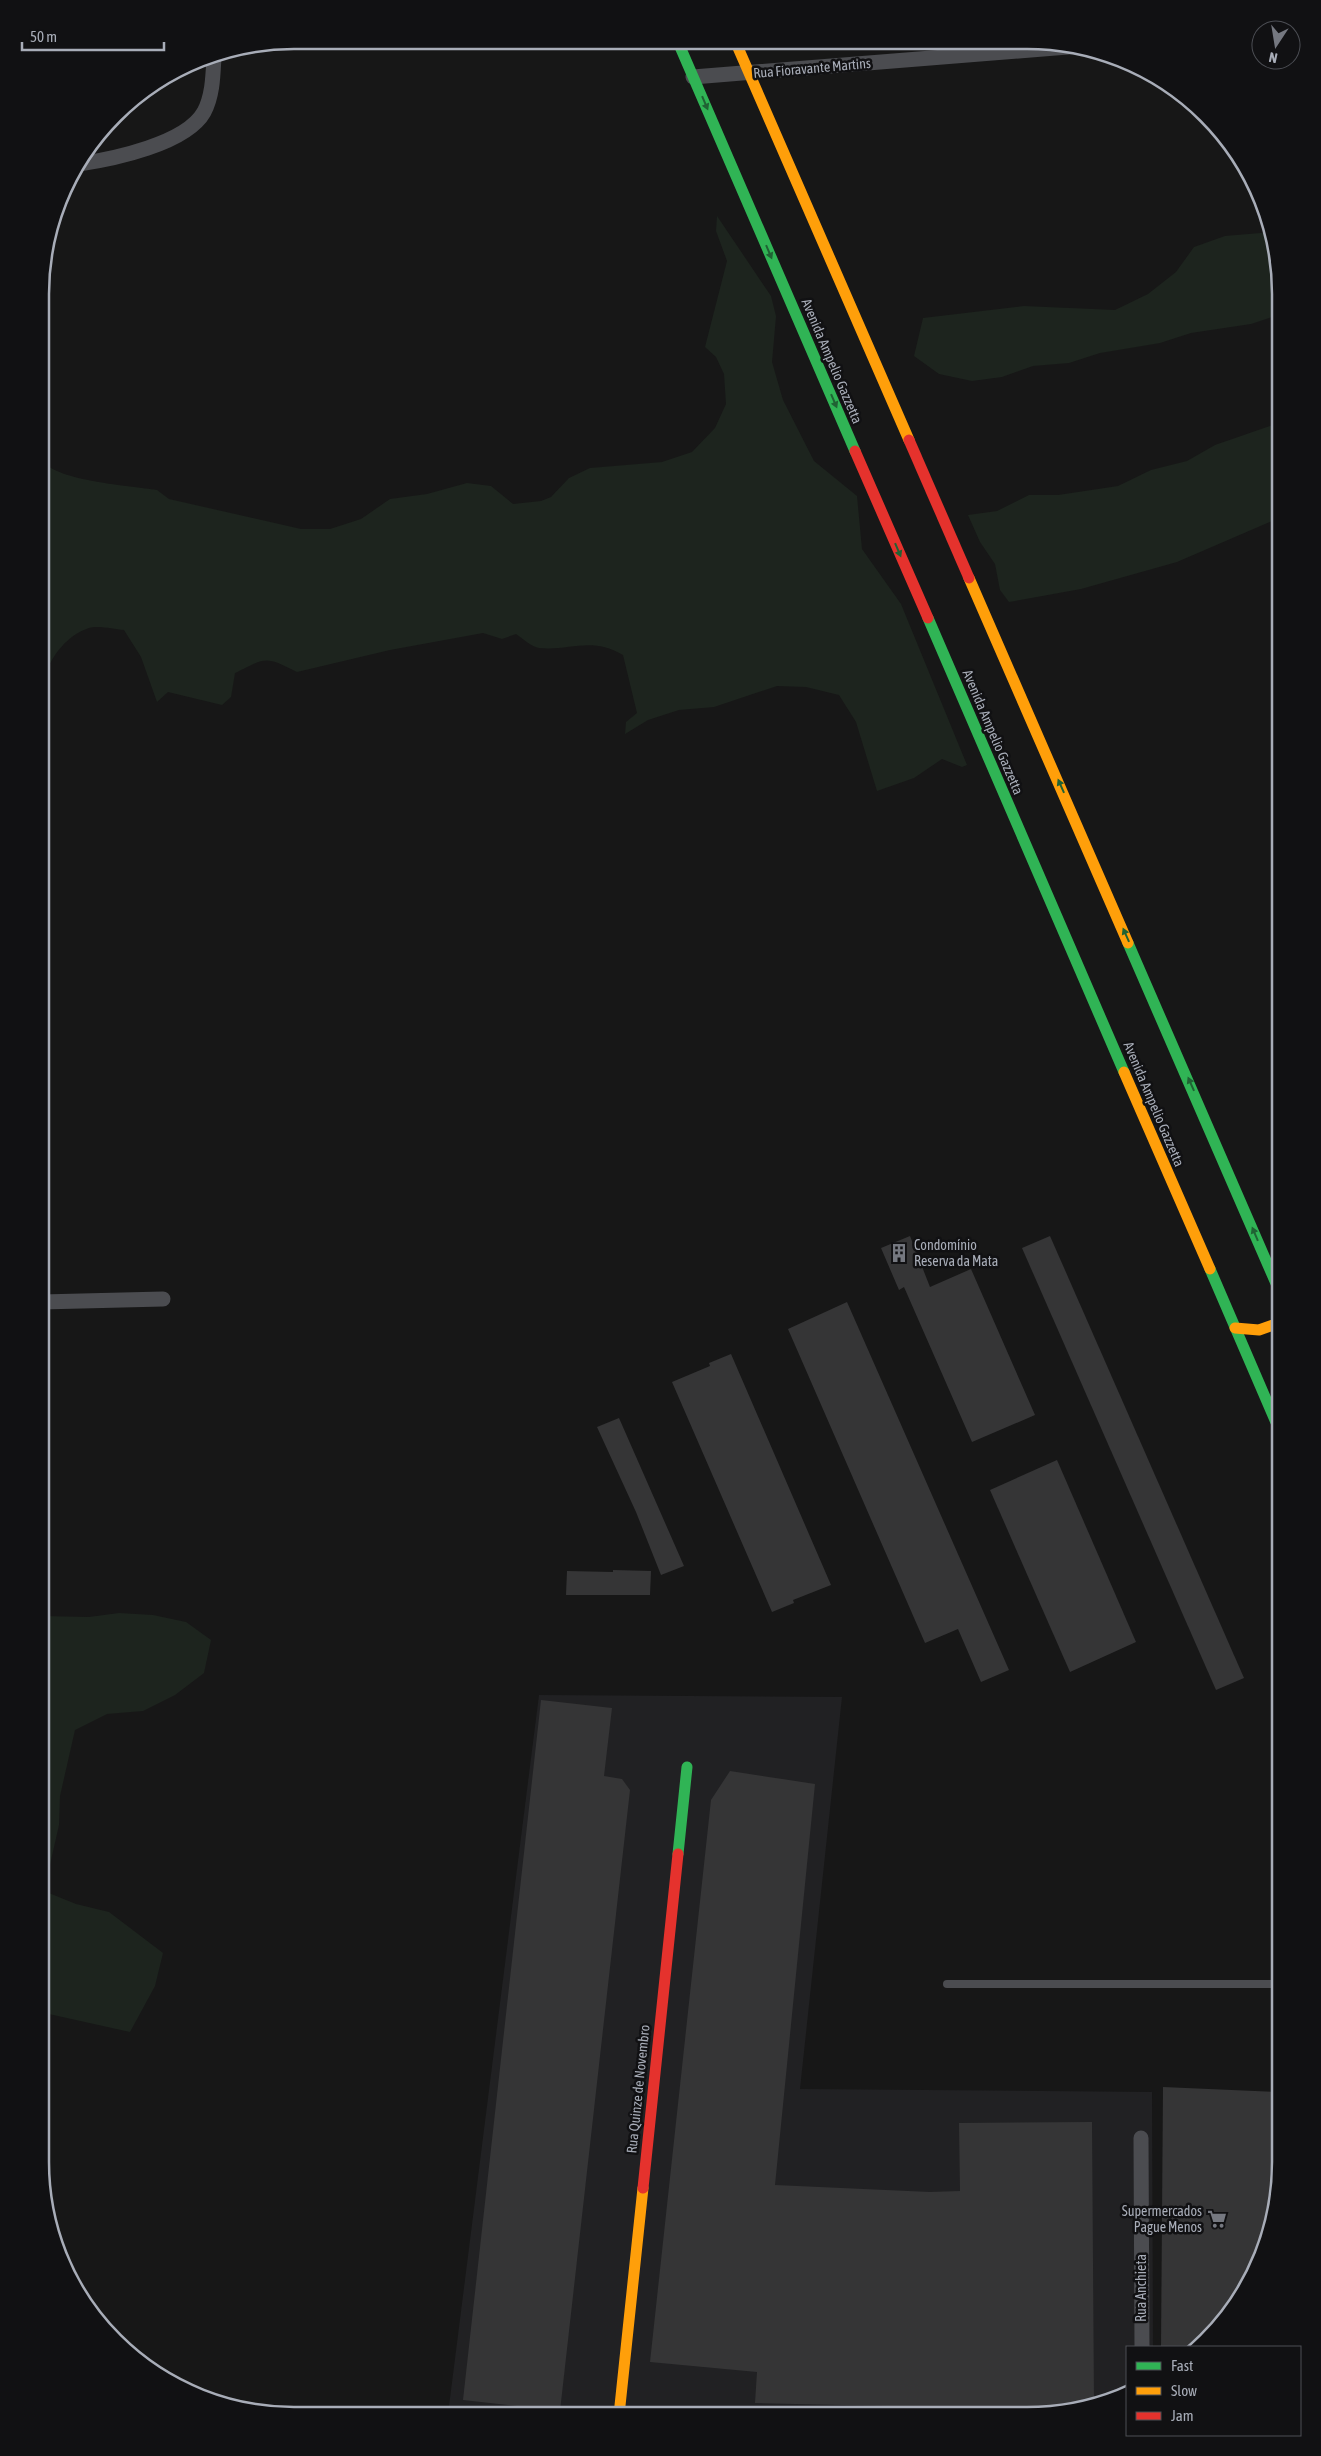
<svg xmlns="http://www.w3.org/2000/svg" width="1321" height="2456" viewBox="0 0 1321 2456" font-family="'Asap Condensed',sans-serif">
<rect width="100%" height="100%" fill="#171717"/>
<!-- built -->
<path fill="#212123" d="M539 1695 842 1697 800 2089 1152 2092 1153 2347H1127V2394L1109 2402 1028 2416 448 2414Z"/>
<!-- green -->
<g fill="#1d241e">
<path d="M717 216 771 296 776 316 772 362 783 400 814 461 857 496 862 549 901 604 967 765 962 767 942 759 914 778 877 791 856 722 839 695 806 687 777 686 714 707 679 710 648 720 625 734 626 722 637 713 623 655C591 636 571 651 539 648 532 647 522 638 516 634L502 639 483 633 390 650 297 672C265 656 267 657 235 673L231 697 222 705 168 692 157 702 141 657 124 630C114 629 98 625 89 628 64 636 47 662 42 686V461C58 481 131 486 157 490L169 499 301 529H330L361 519 390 499 427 494 467 483 491 486 513 504 541 501 551 497 569 478 590 468 662 462 692 452 715 428 726 404 724 374 716 357 705 347 727 261 716 231Z"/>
<path d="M1260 233H1271L1281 293V314L1251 324 1191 333 1160 343 1100 353 1069 363 1033 366 1002 377 972 381 939 374 914 356 923 318 1024 306 1115 310 1148 294 1176 272 1194 247 1225 236Z"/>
<path d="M1281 422V517L1177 562 1081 589 1009 602 1000 590 995 564 980 542 968 515 997 511 1029 495H1058L1118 486 1151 470 1187 461 1215 445Z"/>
<path d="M119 1613 153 1615 186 1622 211 1640 204 1673 175 1695 143 1711 107 1714 75 1730 60 1796 59 1825 44 1891 76 1904 109 1912 163 1953 155 1986 130 2032 40 2012 41 1616 89 1617Z"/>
</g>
<!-- building -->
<g fill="#353536">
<path d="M910 1236 930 1287 971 1269 1035 1415 972 1442 904 1287 899 1290 881 1248Z"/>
<path d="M1050 1236 1244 1678 1216 1690 1022 1248Z"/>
<path d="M847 1302 1009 1670 981 1682 958 1629 925 1643 788 1329Z"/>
<path d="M731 1354 831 1585 793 1600 794 1603 772 1612 672 1382 710 1366 709 1363Z"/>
<path d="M619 1418 684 1566 661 1575 636 1512 597 1427Z"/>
<path d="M1057 1460 1136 1642 1070 1672 990 1490Z"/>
<path d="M613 1570 651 1571 650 1595H566L567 1571 613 1572Z"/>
<path d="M541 1700 612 1708 604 1776 622 1779 630 1790 560 2411 463 2400Z"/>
<path d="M730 1771 815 1784 775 2185 930 2192 960 2191 959 2123 1092 2122 1094 2405 1028 2416H932V2407L755 2403 757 2372 650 2362 711 1800Z"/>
<path d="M1163 2087 1280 2092V2179L1262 2259 1228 2317 1196 2347H1161Z"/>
</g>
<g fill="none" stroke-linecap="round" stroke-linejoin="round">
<!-- lane -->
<path stroke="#4b4c50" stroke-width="8" d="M947 1984H1280"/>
<!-- street -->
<g stroke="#4b4c50" stroke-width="15">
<path d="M693 77 1080 46"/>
<path d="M79 164C113 159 186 144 204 112 213 95 213 74 214 56"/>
<path d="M41 1302 163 1299"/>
<path d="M1141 2138 1142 2347"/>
</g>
<!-- fast -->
<g stroke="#30b455" stroke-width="11">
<path d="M678 42 855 451"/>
<path d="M928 618 1124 1072"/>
<path d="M1128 943 1281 1295"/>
<path d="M1210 1269 1281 1434"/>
<path d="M678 1854 687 1767"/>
</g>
<!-- slow -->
<g stroke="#ff9f0a" stroke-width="11">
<path d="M736 43 909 440"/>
<path d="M969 578 1128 943"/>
<path d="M1124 1072 1210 1269"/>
<path d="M1235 1328 1259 1330 1281 1322"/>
<path d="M619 2415 643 2188"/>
</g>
<!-- jam -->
<g stroke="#e5322d" stroke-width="11">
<path d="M909 440 969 578"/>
<path d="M855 451 928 618"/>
<path d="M643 2188 678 1854"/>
</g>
</g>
<!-- one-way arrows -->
<defs><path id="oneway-solid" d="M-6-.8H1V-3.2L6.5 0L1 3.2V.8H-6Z" transform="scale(1.25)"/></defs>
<g fill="#206234">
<use href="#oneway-solid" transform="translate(705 103) rotate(67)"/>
<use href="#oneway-solid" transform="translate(769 252) rotate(67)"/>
<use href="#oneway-solid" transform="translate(834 401) rotate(67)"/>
<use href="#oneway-solid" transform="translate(898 550) rotate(67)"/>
<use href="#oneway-solid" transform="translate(1061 786) rotate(-114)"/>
<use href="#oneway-solid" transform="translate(1126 935) rotate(-114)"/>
<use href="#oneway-solid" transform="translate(1191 1084) rotate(-114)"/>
<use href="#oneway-solid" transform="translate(1255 1234) rotate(-113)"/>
</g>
<!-- icons -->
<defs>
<g id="building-bare" transform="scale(1.5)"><path d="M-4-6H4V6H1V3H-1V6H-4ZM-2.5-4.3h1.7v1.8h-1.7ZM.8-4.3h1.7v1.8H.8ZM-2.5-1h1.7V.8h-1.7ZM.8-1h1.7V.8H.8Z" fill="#757880" stroke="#111113" stroke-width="2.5" paint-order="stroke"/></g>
<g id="supermarket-bare" transform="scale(1.5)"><path d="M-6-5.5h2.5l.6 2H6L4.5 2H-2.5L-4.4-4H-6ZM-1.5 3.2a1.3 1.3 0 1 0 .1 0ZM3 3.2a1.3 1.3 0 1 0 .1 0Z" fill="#757880" stroke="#111113" stroke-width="2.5" paint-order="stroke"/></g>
</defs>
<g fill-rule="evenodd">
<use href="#building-bare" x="899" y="1253"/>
<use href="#supermarket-bare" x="1217" y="2219"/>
</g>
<g text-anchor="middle" stroke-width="5" stroke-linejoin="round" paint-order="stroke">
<!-- street labels -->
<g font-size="14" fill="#a8adb8" stroke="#111113">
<text transform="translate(812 68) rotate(-5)" y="5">Rua Fioravante Martins</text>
<text transform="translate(832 361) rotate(67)" y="5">Avenida Ampelio Gazzetta</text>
<text transform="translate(993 732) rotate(67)" y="5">Avenida Ampelio Gazzetta</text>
<text transform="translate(1154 1104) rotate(67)" y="5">Avenida Ampelio Gazzetta</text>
<text transform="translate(638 2089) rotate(-84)" y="5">Rua Quinze de Novembro</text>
<text transform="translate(1141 2288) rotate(-90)" y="5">Rua Anchieta</text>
</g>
<!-- poi labels -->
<g font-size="14" fill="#a8adb8" stroke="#111113" text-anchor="start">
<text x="914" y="1250">Condomínio<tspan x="914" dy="16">Reserva da Mata</tspan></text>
<text x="1202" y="2216" text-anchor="end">Supermercados<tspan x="1202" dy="16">Pague Menos</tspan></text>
</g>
</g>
<!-- crop -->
<path d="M0 0H1321V2456H0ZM294 49H1027A245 245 0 0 1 1272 294V2162A245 245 0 0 1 1027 2407H294A245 245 0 0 1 49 2162V294A245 245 0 0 1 294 49Z" fill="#111113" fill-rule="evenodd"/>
<path fill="none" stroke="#a8adb8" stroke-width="2.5" d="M294 49H1027A245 245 0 0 1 1272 294V2162A245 245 0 0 1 1027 2407H294A245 245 0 0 1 49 2162V294A245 245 0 0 1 294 49Z"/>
<!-- legend -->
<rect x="1126" y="2346" width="175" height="90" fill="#111113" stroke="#4d4f55"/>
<rect x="1136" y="2362" width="25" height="8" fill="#30b455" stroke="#4d4f55"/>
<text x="1171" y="2371" font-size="15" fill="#a8adb8">Fast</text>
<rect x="1136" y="2387" width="25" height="8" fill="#ff9f0a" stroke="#4d4f55"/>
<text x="1171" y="2396" font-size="15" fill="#a8adb8">Slow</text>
<rect x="1136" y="2412" width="25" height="8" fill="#e5322d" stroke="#4d4f55"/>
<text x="1171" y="2421" font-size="15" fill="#a8adb8">Jam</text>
<!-- north arrow -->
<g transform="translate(1276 45) rotate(192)"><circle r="24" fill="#111113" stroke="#4d4f55"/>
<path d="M0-4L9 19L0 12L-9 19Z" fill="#757880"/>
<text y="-8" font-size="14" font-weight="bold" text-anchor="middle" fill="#a8adb8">N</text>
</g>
<!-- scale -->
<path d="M22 42v8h142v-8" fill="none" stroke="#a8adb8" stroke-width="2.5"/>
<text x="30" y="42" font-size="15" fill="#a8adb8" stroke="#111113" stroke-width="4" paint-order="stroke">50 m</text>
</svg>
